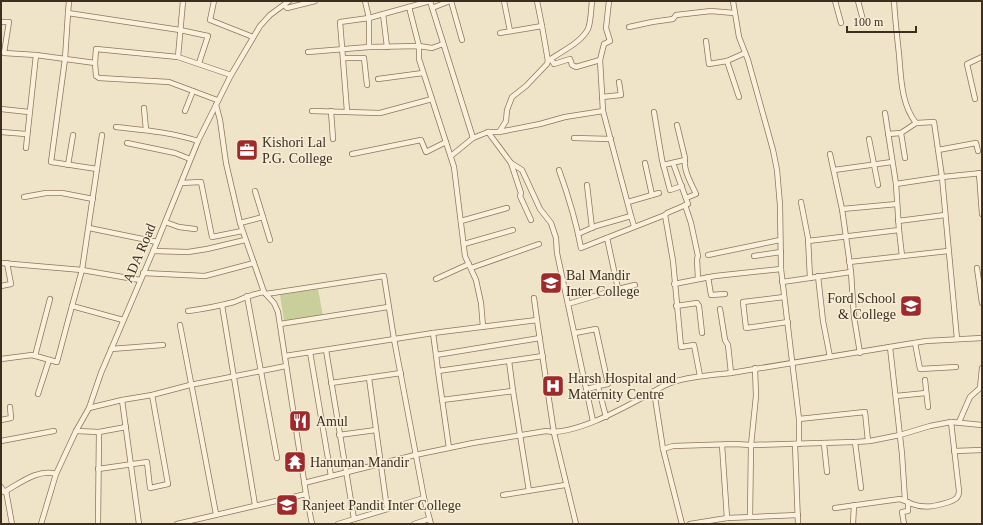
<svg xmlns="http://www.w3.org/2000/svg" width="983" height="525" viewBox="0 0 983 525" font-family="Georgia,serif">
<rect width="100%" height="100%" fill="#f0e4c8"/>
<!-- green -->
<path fill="#c9cf9b" d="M318 289 323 316 284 321 280 295Z"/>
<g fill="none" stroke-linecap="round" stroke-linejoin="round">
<!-- minor casing -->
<g stroke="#8d765c" stroke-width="6">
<g id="minor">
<path d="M214 1 210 20 253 37"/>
<path d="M365 1 369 18V47"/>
<path d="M430 1 473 138 488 132H499L540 124 565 117 603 111"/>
<path d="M451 1 462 40"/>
<path d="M504 1 510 31"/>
<path d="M609 1 606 28 610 41 604 44 600 60 603 111 631 216"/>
<path d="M733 1 739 37 748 60 773 150 777 170 780 205 781 269 799 419V444"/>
<path d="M835 1 841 23"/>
<path d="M858 1 863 20"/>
<path d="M894 1C895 19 897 36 899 54 901 77 901 104 916 123L934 122 942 177 957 339"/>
<path d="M284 5 287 8 315 1"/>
<path d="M409 7 419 46V59L454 167 465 256 476 280 481 303 483 327"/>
<path d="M432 8 450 1"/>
<path d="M68 13 69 1"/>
<path d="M383 14 387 47"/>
<path d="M1 22H9L4 53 36 55 95 63 96 76 99 78 169 82 217 100"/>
<path d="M629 27 652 22 673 19 676 15 711 11 734 13"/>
<path d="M500 33 542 26 537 1"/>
<path d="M706 41 709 64 727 61 745 53"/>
<path d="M308 52 369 47 419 46 432 48 443 44"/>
<path d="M178 57 183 1"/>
<path d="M343 58H364L367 85"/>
<path d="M551 59 554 64 570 59 572 65 576 67 600 60"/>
<path d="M548 61C560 52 581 43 588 29 591 22 591 9 592 1"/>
<path d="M727 61 739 97"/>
<path d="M95 63 96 49 178 57 231 75"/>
<path d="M378 79 423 73"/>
<path d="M602 97 621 95 619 82"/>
<path d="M975 99 967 64 982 57"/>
<path d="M216 105 220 120 226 163 240 223 264 292 274 303 278 312 306 494 312 524"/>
<path d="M144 108 146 130"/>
<path d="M1 109 29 112"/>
<path d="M185 111 193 91"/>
<path d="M312 111 380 113 432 99"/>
<path d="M331 111 333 139"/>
<path d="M347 111 340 22 369 18 430 1"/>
<path d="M654 112 662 160 670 190 682 186"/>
<path d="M677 125 685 158C683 170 691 183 696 194L686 198"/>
<path d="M116 127C143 130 171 132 198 141"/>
<path d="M1 132 26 134"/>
<path d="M488 132 511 163 521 193 520 196 531 220"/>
<path d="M499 132 506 121 507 110 512 97 526 86 547 64 548 61 542 26"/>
<path d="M888 134 901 133"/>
<path d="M102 135 82 270 72 306 123 320"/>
<path d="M574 138 611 139"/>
<path d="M869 139 878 185"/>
<path d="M127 143 175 153 190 159"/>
<path d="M26 148 36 55"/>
<path d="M938 150 976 143 978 151"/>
<path d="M352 154 421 140 426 152 446 142"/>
<path d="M830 154 842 209 851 272 854 317 860 353"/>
<path d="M451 156 473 138"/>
<path d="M905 158 901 133 916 123"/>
<path d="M511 163 522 170 540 209 551 223 556 238 557 253 593 421"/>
<path d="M645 163 652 195"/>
<path d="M68 165 73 135"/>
<path d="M663 165 685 160"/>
<path d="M97 169 51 162 65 59 68 13 180 30 208 36 199 63"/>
<path d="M559 170C568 195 576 221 581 248L665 215 667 213 688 204 673 163"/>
<path d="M834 170 892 162"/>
<path d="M979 173 982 214"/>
<path d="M181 183 201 182 212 237 242 231"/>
<path d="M896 184 942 177 982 173"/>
<path d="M587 185 592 228"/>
<path d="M255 191 270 240"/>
<path d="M24 197 46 193H62L93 199"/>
<path d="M628 202 659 193"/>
<path d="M801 202 808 238 810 278"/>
<path d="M685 205 691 223 698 256 697 259 698 279"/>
<path d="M842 209 897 204"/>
<path d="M665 215 673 261 681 347 694 345 700 376"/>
<path d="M461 221 507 208"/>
<path d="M898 221 945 215"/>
<path d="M165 222 179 227 195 229"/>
<path d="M240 223 263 217"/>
<path d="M89 228 157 242"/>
<path d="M899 230 902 256"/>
<path d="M578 234 596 226 631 216 634 226"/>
<path d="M808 241 899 230 896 184 885 113"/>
<path d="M464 244 513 230"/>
<path d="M153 251 188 252 207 249 245 240"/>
<path d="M708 255 780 240"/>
<path d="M754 256 781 252"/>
<path d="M849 262 948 251"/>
<path d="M1 263 82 270 140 280"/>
<path d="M471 268 539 244"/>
<path d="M977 268 982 303"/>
<path d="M143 273 205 276 254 263"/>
<path d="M818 276 823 321 830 357"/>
<path d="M708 277 711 295 725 294"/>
<path d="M436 279 469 264"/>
<path d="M782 282 851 272"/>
<path d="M674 284 715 276 781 269"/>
<path d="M1 286 11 284 7 263"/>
<path d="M618 289 635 285"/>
<path d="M266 294 384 276 394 339 424 498"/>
<path d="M247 296 277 458"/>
<path d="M784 297 743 302 746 328 788 322"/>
<path d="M534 298 537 320"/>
<path d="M568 304 618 289 607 238"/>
<path d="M222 305 255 505"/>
<path d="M676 306 697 303 699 306 702 333"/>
<path d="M720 309 725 340 728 345 731 373"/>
<path d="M188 311C203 309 219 306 234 302 244 298 253 294 264 292"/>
<path d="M280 324 388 307"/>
<path d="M180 325 216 514"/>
<path d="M433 333 436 355 540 338"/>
<path d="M575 333 596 329 608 384 598 386 606 417"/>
<path d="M915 343 920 369 956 367"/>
<path d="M890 347 902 454 905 500"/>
<path d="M111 349 163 345"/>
<path d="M326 350 354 519"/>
<path d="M310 352 331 476"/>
<path d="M436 355 438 371 543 356"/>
<path d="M35 356 50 299"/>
<path d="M285 356 433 333 537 320 554 433 576 524"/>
<path d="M1 359 32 355 57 362 72 306"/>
<path d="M509 361 513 391"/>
<path d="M438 371 449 448"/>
<path d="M369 378 387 509"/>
<path d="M925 380 928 407"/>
<path d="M331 383 401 373"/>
<path d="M587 389 598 386"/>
<path d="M654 391 663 449 682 524"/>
<path d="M38 394 49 360"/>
<path d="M896 396 926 393"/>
<path d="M122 400 139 524"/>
<path d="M442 400 513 391 529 491"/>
<path d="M89 408 122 400 152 395 190 385 286 366"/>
<path d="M799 419 865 412 868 441"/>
<path d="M1 420 11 418 10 407"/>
<path d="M959 422 970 397 980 388 982 368"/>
<path d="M76 431 99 432 126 427"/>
<path d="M339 435 376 430"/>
<path d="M1 441 54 431"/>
<path d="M855 442 861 488"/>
<path d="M795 444 798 524"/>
<path d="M824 444 827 472"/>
<path d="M722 445 727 518"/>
<path d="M663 449 673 446 735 444 751 445 855 442 870 441 900 435 930 426 951 422 982 425"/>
<path d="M954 451 982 450"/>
<path d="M98 469 147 462 150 488 168 484 152 395"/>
<path d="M304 483 415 455 473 443 546 431C573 437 627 406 651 393 658 389 666 384 673 382 692 376 712 375 731 373L926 341 982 338"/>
<path d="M1 487 4 492C19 484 38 468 56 474"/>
<path d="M6 491 12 524"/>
<path d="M503 495 565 485"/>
<path d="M835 508 900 499C904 500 907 502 912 504 925 509 936 506 949 502 955 500 959 498 959 491L951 422"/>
<path d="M750 517 751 445 756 396 755 368"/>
<path d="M41 524 56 474 76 431 89 408 101 373 157 242 198 141 231 75 260 26 270 15 289 1"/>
<path d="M98 524 99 432"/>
<path d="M177 524 306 494"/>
<path d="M338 524 424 498 431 524"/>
<path d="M414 524 429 519"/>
<path d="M690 524 727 518 798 515"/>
<path d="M853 524 854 505"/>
<path d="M904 524 902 512 908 511V502"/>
</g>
</g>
<!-- minor -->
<use href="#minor" stroke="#faf1dc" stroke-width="4.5"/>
</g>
<!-- icons -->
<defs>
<g id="office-square" transform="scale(1.15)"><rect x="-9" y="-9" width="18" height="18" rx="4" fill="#9e2a2b" stroke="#f7eed8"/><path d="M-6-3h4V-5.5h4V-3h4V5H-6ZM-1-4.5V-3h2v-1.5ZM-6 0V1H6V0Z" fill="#fff"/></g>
<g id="school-square" transform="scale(1.15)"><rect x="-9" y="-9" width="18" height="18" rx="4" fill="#9e2a2b" stroke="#f7eed8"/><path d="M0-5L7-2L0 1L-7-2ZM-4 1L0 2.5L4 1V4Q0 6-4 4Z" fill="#fff"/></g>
<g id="hospital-square" transform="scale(1.15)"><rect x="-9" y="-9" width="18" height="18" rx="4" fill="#9e2a2b" stroke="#f7eed8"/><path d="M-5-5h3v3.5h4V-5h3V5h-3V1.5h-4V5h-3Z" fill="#fff"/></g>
<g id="restaurant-square" transform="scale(1.15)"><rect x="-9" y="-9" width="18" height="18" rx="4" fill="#9e2a2b" stroke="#f7eed8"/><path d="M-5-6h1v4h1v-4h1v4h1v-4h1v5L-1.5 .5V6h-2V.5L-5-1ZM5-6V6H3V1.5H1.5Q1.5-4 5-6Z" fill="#fff"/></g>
<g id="temple-square" transform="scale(1.15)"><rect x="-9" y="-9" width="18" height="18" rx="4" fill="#9e2a2b" stroke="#f7eed8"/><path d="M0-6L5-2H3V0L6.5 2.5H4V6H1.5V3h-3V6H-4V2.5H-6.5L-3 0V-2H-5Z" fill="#fff"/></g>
</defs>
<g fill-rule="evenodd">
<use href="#office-square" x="247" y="150"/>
<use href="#school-square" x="551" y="283"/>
<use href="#school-square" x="911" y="306"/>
<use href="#hospital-square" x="553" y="386"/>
<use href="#restaurant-square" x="300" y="421"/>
<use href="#temple-square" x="295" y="462"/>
<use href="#school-square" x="287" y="505"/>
</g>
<g text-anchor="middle" stroke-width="3" stroke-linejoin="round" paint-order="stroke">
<!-- poi labels -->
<g font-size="14" fill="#3d2e20" stroke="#f7eed8" text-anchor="start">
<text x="262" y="147">Kishori Lal<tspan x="262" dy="16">P.G. College</tspan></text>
<text x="566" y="280">Bal Mandir<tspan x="566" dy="16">Inter College</tspan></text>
<text x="896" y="303" text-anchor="end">Ford School<tspan x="896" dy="16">&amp; College</tspan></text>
<text x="568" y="383">Harsh Hospital and<tspan x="568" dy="16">Maternity Centre</tspan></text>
<text x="316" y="426">Amul</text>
<text x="310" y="467">Hanuman Mandir</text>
<text x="302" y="510">Ranjeet Pandit Inter College</text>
</g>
<!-- street labels -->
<g font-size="14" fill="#3d2e20" stroke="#f7eed8">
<text transform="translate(139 253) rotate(-67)" y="5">ADA Road</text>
</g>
</g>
<!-- border -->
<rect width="983" height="525" fill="none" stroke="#3d2e20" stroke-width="4"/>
<!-- scale -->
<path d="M847 26v6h69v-6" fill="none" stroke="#3d2e20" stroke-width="2"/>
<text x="853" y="26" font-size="12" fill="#3d2e20" stroke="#f7eed8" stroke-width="3" paint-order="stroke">100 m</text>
</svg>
